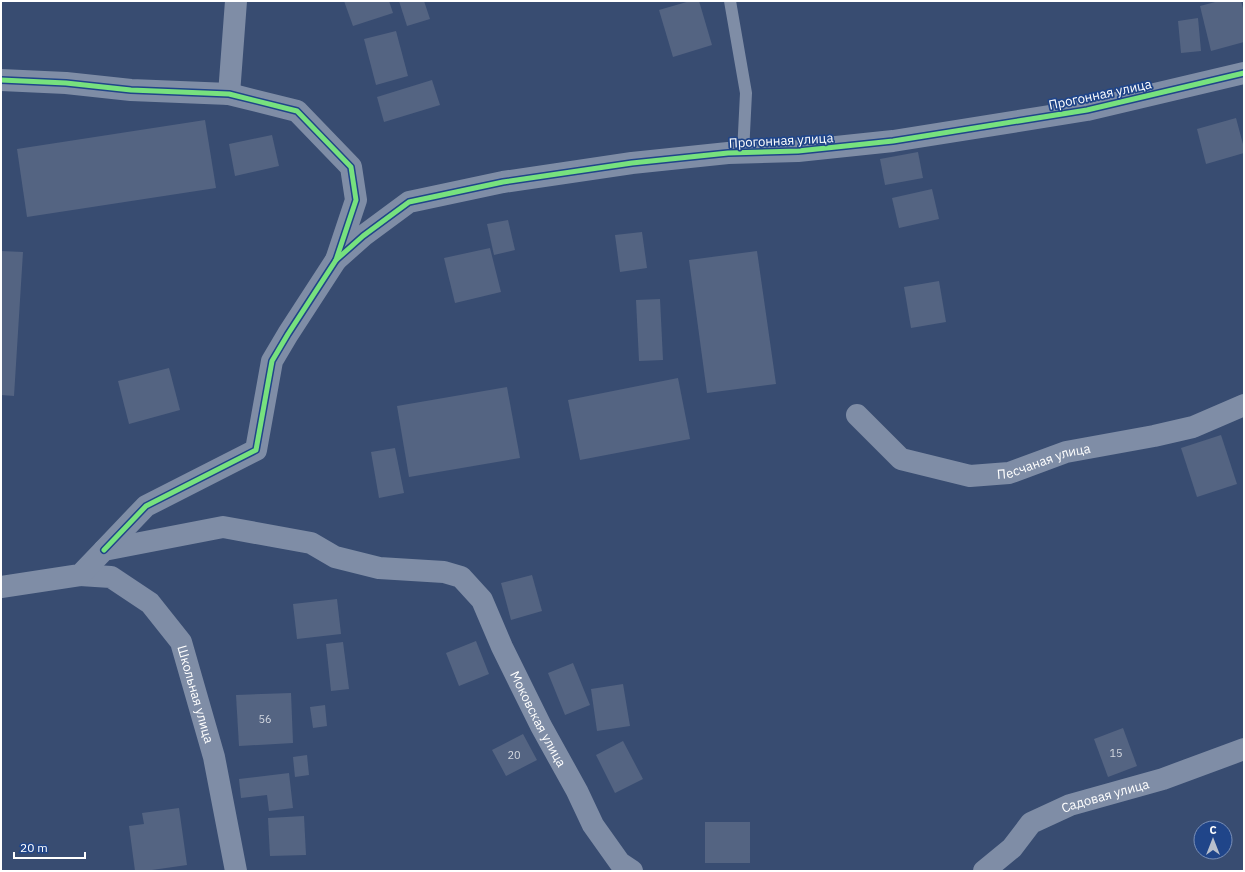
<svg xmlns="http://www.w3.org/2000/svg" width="1245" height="872" viewBox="0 0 1245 872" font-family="'IBM Plex Sans',sans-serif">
<rect width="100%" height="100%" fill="#384c71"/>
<!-- building -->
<g fill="#546482">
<path d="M344 1H389L393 13 353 26Z"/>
<path d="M399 1H424L430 19 407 26Z"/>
<path d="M690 1H699L712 45 673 57 659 10Z"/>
<path d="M1219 1H1241L1244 12V42L1211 51 1200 6Z"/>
<path d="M1198 18 1201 51 1181 53 1178 21Z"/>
<path d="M396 31 408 76 376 85 364 39Z"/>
<path d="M432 80 440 105 384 122 377 97Z"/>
<path d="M1236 118 1244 148V153L1206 164 1197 129Z"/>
<path d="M205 120 216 188 27 217 17 149Z"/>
<path d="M272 135 279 166 235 176 229 144Z"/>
<path d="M918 152 923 178 885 185 880 159Z"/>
<path d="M932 189 939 219 899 228 892 198Z"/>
<path d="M508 220 515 250 494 255 487 224Z"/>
<path d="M642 232 647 268 620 272 615 235Z"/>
<path d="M490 248 501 292 455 303 444 258Z"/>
<path d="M1 251 23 252 14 396 1 395Z"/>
<path d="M757 251 776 384 707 393 689 260Z"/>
<path d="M939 281 946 322 911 328 904 287Z"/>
<path d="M660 299 663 360 639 361 636 300Z"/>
<path d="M169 368 180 410 129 424 118 381Z"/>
<path d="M678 378 690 439 580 460 568 400Z"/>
<path d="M507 387 520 458 409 477 397 406Z"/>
<path d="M1221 435 1237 484 1197 497 1181 448Z"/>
<path d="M395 448 404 493 379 498 371 452Z"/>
<path d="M532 575 542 611 511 620 501 583Z"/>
<path d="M337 599 341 634 297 639 293 604Z"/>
<path d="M476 641 489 674 459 686 446 653Z"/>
<path d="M343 642 349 689 331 691 326 644Z"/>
<path d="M573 663 590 705 565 715 548 673Z"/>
<path d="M623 684 630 726 597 731 591 689Z"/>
<path d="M291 693 293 743 239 746 236 695Z"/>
<path d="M325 705 327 726 313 728 310 707Z"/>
<path d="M1123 728 1137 766 1108 777 1094 739Z"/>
<path d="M523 734 537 760 506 776 492 750Z"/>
<path d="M623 741 643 779 615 793 596 755Z"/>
<path d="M307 755 309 775 295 777 293 757Z"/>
<path d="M289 773 293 808 269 811 267 795 241 798 239 779Z"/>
<path d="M179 808 187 865 145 871H135L129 826 144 824 142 813Z"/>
<path d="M304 816 306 855 270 856 268 818Z"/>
<rect x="705" y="822" width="45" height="41"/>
</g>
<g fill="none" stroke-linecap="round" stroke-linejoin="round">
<!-- service -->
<path stroke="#7f8da6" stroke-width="12" d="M730 1 746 93 743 153"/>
<!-- minor -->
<g stroke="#7f8da6" stroke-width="22">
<path d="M1 80 66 83 131 90 229 94 297 111 351 167 356 200 336 260 288 334 272 361 256 450 146 506 104 550"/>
<path d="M229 94 236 1"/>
<path d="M336 260 363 236 409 202 503 182 632 163 728 153 798 151 893 141 1087 110 1244 73"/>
<path id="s1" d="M857 415 901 459 970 476 1009 473 1066 452 1154 436 1193 427 1244 405"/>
<path id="s2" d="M80 575 111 577 150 603 181 642 214 757 236 871"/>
<path id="s3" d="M1 587 80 575 104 550 223 527 311 543 335 557 379 568 444 572 461 577 482 600 502 647 541 726 577 791 593 825 620 863 632 871"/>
<path id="s4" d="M984 871 1012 848 1031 823 1070 805 1163 779 1244 749"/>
</g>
<!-- cycleway casing -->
<g stroke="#204589" stroke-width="8">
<g id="cycleway">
<path d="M1 80 66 83 131 90 229 94 297 111 351 167 356 200 336 260 288 334 272 361 256 450 146 506 104 550"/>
<path d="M336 260 363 236 409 202 503 182 632 163 728 153 798 151 893 141 1087 110 1244 73"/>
</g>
</g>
<!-- cycleway -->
<use href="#cycleway" stroke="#77e17e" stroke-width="5"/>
</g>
<g text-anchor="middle" stroke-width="3.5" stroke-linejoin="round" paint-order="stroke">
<!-- number labels -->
<g font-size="11" fill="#d4d8e0">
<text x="265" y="723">56</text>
<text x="1116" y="757">15</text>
<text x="514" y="759">20</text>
</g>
<!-- street labels -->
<g font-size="13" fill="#fff" stroke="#204589">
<text transform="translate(1100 94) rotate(-12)" y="5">Прогонная улица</text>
<text transform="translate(781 140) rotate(-3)" y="5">Прогонная улица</text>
<text dy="5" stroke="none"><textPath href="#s1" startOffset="209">Песчаная улица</textPath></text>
<text dy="5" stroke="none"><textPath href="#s2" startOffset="182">Школьная улица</textPath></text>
<text dy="5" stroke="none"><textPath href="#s3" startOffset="644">Моковская улица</textPath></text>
<text dy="5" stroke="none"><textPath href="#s4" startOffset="147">Садовая улица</textPath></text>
</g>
</g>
<!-- border -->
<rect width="1245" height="872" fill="none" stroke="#ffffff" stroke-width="4"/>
<!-- north arrow -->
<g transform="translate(1213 840)"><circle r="19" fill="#204589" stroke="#798fb8"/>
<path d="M0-3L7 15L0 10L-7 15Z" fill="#b9c0cd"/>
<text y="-6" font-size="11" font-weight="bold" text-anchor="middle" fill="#ffffff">С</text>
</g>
<!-- scale -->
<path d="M14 852v6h71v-6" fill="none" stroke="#ffffff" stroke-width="2"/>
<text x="20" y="852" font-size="12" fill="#ffffff" stroke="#204589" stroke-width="3" paint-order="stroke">20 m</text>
</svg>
